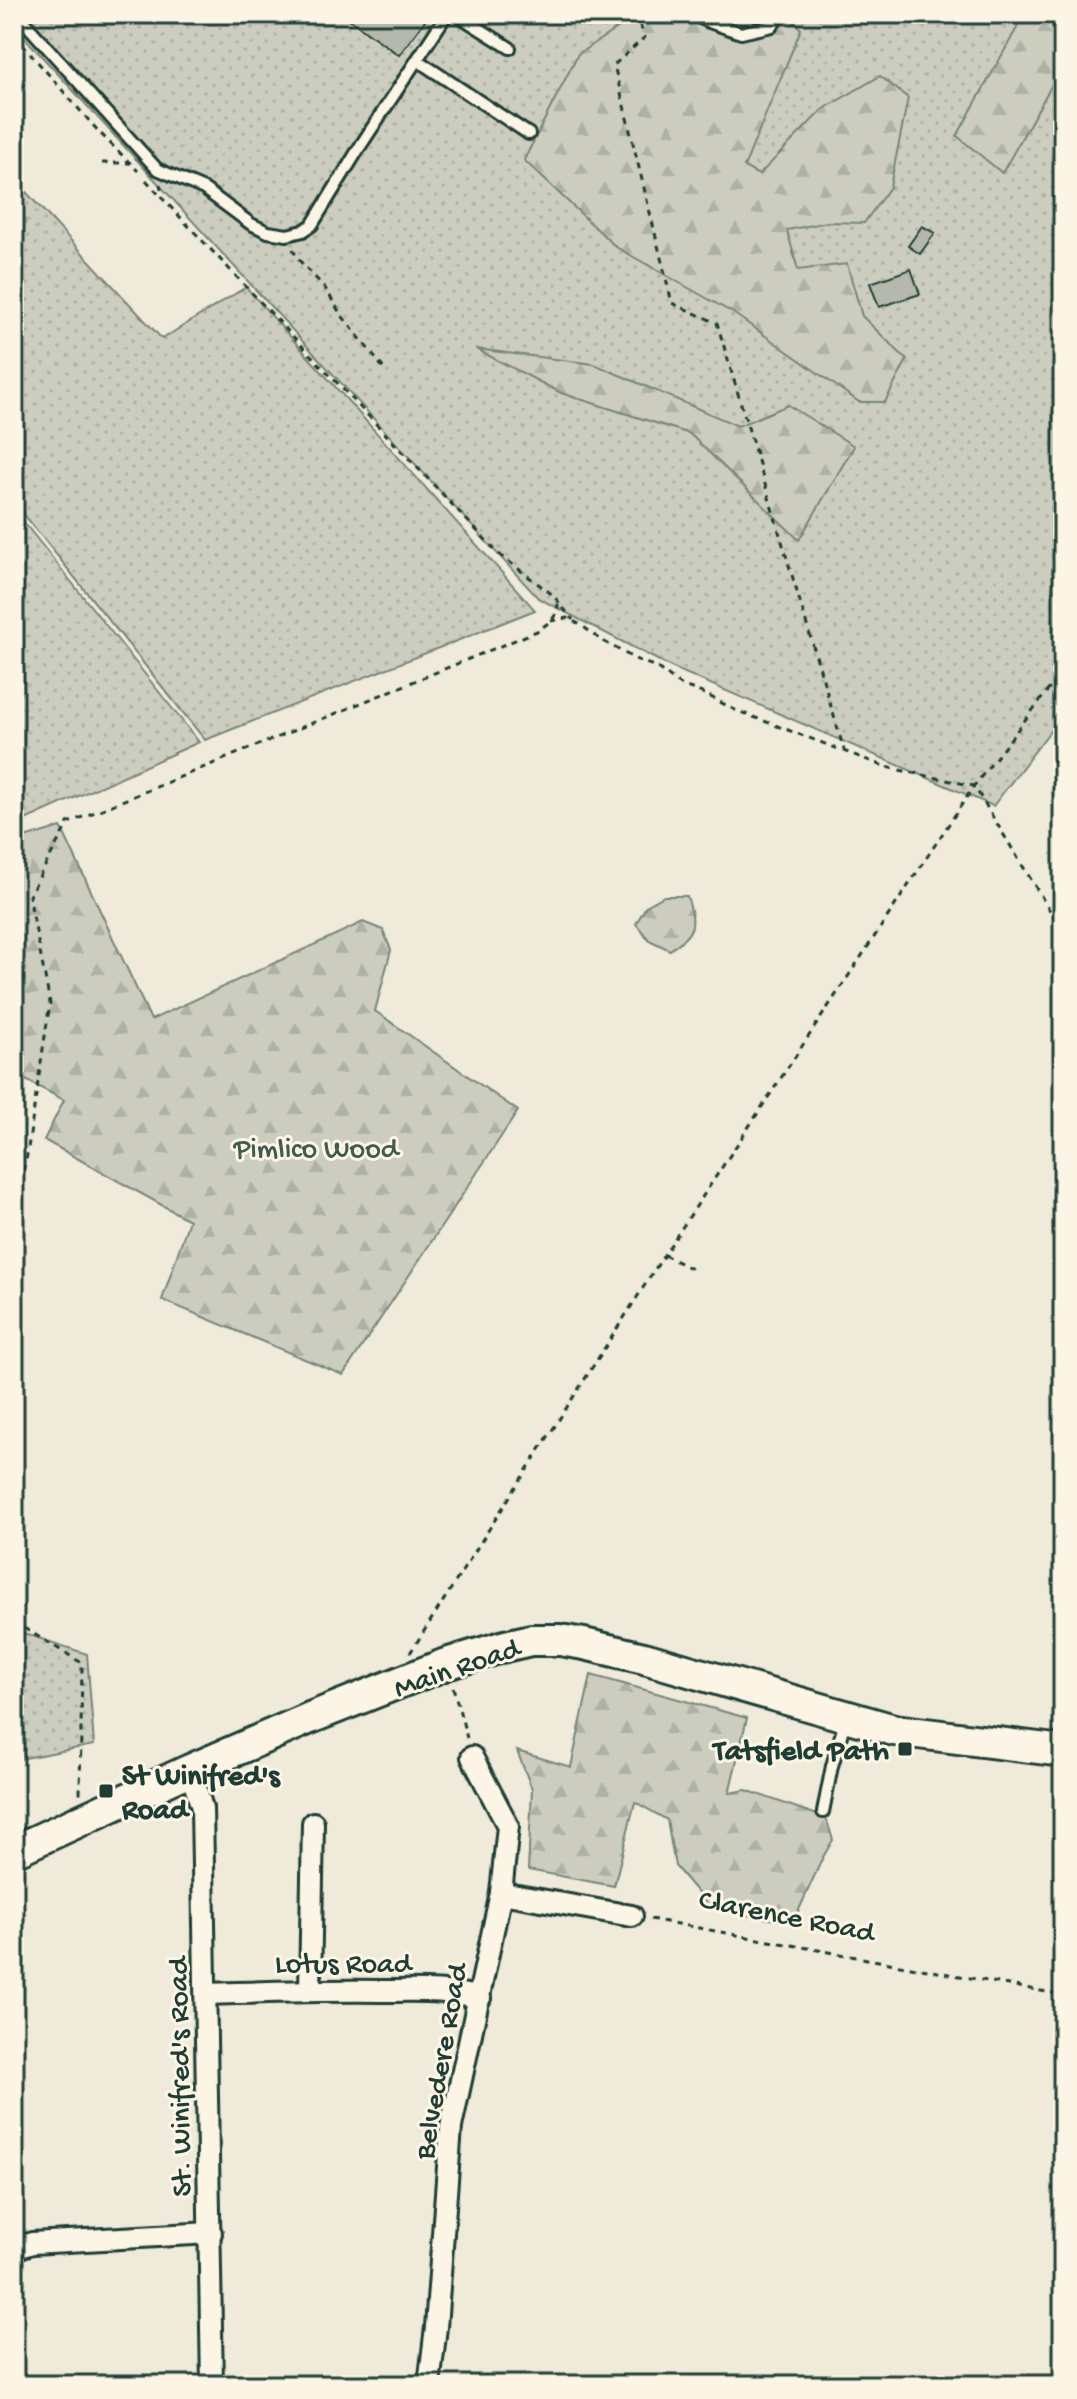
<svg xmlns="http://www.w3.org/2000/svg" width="1077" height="2399" viewBox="0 0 1077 2399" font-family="'Gochi Hand',sans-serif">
<defs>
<pattern id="grass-dots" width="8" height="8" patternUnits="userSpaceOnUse" patternTransform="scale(2)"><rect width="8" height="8" fill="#cccdbf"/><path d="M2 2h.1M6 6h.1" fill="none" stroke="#afb1a5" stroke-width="1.8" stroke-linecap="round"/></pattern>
<pattern id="forest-firs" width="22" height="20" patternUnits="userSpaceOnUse" patternTransform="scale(2)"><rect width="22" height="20" fill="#cccdbf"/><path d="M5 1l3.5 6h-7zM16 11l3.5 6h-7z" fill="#afb1a5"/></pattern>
</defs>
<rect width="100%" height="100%" fill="#efeada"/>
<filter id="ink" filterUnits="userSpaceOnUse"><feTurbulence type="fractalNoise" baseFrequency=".0125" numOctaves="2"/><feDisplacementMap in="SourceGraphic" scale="16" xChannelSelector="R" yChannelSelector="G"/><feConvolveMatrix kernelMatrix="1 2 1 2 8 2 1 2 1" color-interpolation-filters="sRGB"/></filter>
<g filter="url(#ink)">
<!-- grass -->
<g fill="url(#grass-dots)" stroke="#76857a" stroke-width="2">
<path d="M14 14H1063V714L993 806 671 667 538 598 14 26Z"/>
<path d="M14 179 162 339 246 287 535 610 205 740 14 502Z"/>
<path d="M14 510 199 742 14 825Z"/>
<path d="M14 1630 87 1654 94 1745 14 1760Z"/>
</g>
<!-- forest -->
<g fill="url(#forest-firs)" stroke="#76857a" stroke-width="2">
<path d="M639 14H786L801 29 744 167 759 175 822 110 880 76 908 98 890 187 864 223 828 222 787 230 798 270 847 264 862 316 907 360 885 402H859L733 313 616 247 524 160 578 54Z"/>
<path d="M1019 14H1063V65L1002 173 957 136 1017 28Z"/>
<path d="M476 349 594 364 738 426 788 405 854 446 799 540 690 434 561 393Z"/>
<path d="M61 827 151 1020 363 922 383 930 391 950 375 1011 518 1111 343 1375 162 1300 189 1220 44 1140 64 1100 14 1074V841Z"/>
<path d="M664 896H687C696 926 696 931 670 950L649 940 636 924 646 906Z"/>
<path d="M591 1675 747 1718 729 1793 746 1790 826 1818 833 1840 823 1857 793 1923 746 1915 707 1904 675 1866 667 1820 635 1802 614 1886 528 1870 532 1789 517 1751 571 1767Z"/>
</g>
<!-- building -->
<g fill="#b5b9ad" stroke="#1f3d34" stroke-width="2">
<path d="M342 14H430L399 55Z"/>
<path d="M922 226 935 233 920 254 908 246Z"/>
<path d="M911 269 920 294 879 307 870 283Z"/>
</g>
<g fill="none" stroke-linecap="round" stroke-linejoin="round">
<!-- lane casing -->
<g stroke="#1f3d34" stroke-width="16">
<g id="lane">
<path d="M17 14 157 169 204 189 251 224 268 232 287 235 303 231 312 225 361 145 447 14"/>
<path d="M456 14 510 48"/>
<path d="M540 14 543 16"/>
<path d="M693 14 709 22 741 33 772 26 780 14"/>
<path d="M417 60 529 134"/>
<path d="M823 1812 832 1766 846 1718"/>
</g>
</g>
<!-- street casing -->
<g stroke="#1f3d34" stroke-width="26">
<g id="street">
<path d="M190 1770 202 1808 212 2385"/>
<path d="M501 1893 632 1916"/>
<path d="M310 1990 313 1823"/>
<path d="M206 1994C264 1992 322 1990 381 1991 413 1991 449 1989 480 1998"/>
<path d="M14 2249 32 2243 211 2233"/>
<path d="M429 2385 436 2327 451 2127 501 1893 508 1826 472 1757"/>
</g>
</g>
<!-- primary casing -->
<g stroke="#1f3d34" stroke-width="36">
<path id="primary" d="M14 1851 190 1770 310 1718 446 1664 505 1646 531 1640H560L584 1644 644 1658 894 1730 1063 1751"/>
</g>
<!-- path -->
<g stroke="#1f3d34" stroke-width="3" stroke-dasharray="6 6" stroke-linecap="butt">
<path d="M635 14 645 37 614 65 672 303 717 323 844 750"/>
<path d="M14 35 99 132 138 171"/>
<path d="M102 163H130"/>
<path d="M146 180 162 198"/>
<path d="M160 184 163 199 500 555 553 595 573 620"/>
<path d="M293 249 297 258 325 288 340 313 384 369"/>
<path d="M551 621 567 618 581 625 601 640 635 659 656 667 679 684 707 695 735 710 886 767 974 786 1063 932"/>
<path d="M14 1193 26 1161 50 1003 29 896 68 823 537 631C548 623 558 618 558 604"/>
<path d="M664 1255 692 1269"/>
<path d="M14 1622 82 1663 80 1796"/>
<path d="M410 1653 664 1255 974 786 1063 671"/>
<path d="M453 1687 467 1738"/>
<path d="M650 1919 1063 1995"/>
</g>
<!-- lane -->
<use href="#lane" stroke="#fcf5e5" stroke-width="10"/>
<!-- street -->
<use href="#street" stroke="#fcf5e5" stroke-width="20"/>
<!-- primary -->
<use href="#primary" stroke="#fcf5e5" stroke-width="30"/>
</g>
</g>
<!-- markers -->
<g fill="#1f3d34" stroke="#fcf5e5" stroke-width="3">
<rect x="897" y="1741" width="16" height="16" rx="4"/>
<rect x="98" y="1783" width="16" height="16" rx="4"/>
</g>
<g text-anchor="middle" stroke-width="6" stroke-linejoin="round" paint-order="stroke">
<!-- park labels -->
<g font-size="30" fill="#425a50" stroke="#fcf5e5">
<text x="316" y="1157">Pimlico Wood</text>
</g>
<!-- street labels -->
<g font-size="30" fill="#1f3d34" stroke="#fcf5e5">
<text transform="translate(456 1666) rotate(-19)" y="10">Main Road</text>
<text transform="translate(787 1914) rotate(11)" y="10">Clarence Road</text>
<text x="343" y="1972">Lotus Road</text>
<text transform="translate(439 2061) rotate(-80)" y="10">Belvedere Road</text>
<text transform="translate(178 2077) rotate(-91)" y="10">St. Winifred's Road</text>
</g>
<!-- poi labels -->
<g font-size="30" font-weight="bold" fill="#1f3d34" stroke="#fcf5e5" text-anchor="end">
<text x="889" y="1759">Tatsfield Path</text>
<text x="122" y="1784" text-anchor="start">St Winifred's<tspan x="122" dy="34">Road</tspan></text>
</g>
</g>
<!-- margin -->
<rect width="1077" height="2399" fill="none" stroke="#fcf5e5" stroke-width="48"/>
<rect x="24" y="24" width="1029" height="2351" fill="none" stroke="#1f3d34" stroke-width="3" filter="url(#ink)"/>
</svg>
